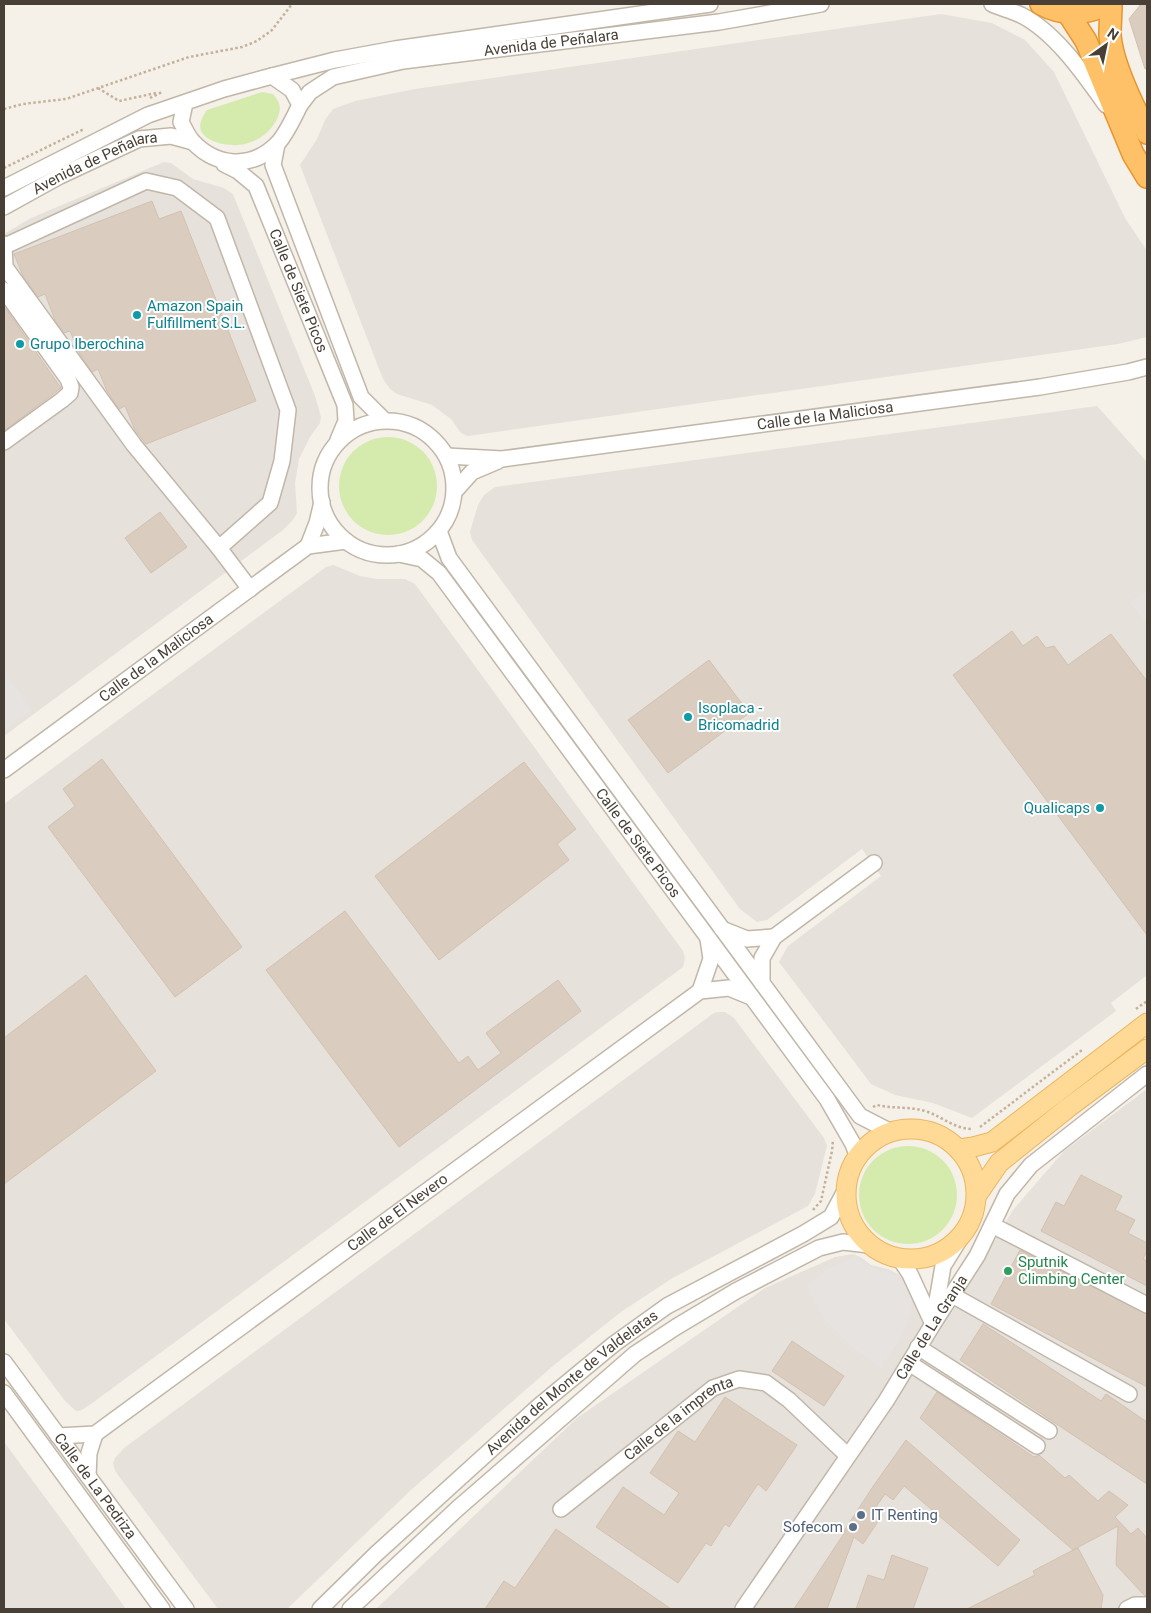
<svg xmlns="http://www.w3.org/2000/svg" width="1151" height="1613" viewBox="0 0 1151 1613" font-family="Roboto,sans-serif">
<rect width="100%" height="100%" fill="#f5f0e8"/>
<!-- industrial -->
<g fill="#e7e1dc">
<path d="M941 14 992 23 1025 40 1054 72 1125 218 1147 251V337L1118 344 468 436 461 433 451 419 432 405 397 394 390 389 383 379 300 165 317 139 325 120 333 109 355 101 415 89Z"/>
<path d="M164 162 171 163 193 179 224 188 233 194 315 396 321 417 320 423 310 437 299 459 295 483 297 513 293 520 283 530 4 736V234L31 218Z"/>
<path d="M1097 406 1147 462V975L1111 1003 1116 1011 972 1118 933 1103 895 1095 871 1084 779 962 788 946 881 876 862 849 767 920 757 922 740 909 472 540 470 532 478 505 484 495 495 487Z"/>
<path d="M333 565 360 576 377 579H405L415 584 683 951 685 958 684 963 683 967 675 973 91 1404 80 1411H76L65 1401 4 1319V804L326 567Z"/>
<path d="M718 1012H725L734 1018 824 1138 827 1146 815 1194 808 1206 671 1279 621 1312 554 1365 411 1490 287 1609H218L115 1471 113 1463 115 1458 124 1448 714 1013Z"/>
<path d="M1147 1089V1609H376L577 1418 765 1288 835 1257 853 1254 862 1258 871 1265 888 1269 898 1274 909 1285 951 1314 1013 1210 1064 1151Z"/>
<path d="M4 1442 67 1527 126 1609H4Z"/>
</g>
<!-- green -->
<g fill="#d5ebae">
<path d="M262 92 273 94C281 103 282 110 276 121 269 133 258 141 245 144 231 148 194 142 201 121 202 117 205 113 207 110Z"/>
<circle cx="388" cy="486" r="49"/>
<circle cx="908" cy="1195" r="49"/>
</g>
<!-- parking -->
<g fill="#e6e3e0">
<path d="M1147 590V625L1130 602Z"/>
<path d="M4 671 32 710 4 731Z"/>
<path d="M854 1257 880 1271H885L897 1276 907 1287 912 1302 911 1312 906 1325 898 1342 880 1367 857 1351 823 1317 808 1289V1284L829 1268Z"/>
</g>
<!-- building -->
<g fill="#dacdbf" stroke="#d2c2af">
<path d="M1141 4H1147V68L1145 69 1129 19Z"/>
<path d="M152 201 159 219 181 211 256 401 146 444 135 430 125 406 119 409 107 391 98 369 92 372 80 354 70 331 64 333 55 320 45 294 38 297 23 276 14 254Z"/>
<path d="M4 306 61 388 4 431Z"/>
<path d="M160 512 187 547 151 573 125 538Z"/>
<path d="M1012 631 1023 646 1037 636 1046 648 1054 646 1068 665 1111 634 1147 681V935L953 675Z"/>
<path d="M709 660 749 713 668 773 628 720Z"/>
<path d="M102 759 242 947 175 997 48 827 75 806 63 789Z"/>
<path d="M524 762 576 829 557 844 569 860 439 960 375 876Z"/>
<path d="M345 911 459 1063 468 1056 478 1070 501 1053 486 1033 558 980 581 1011 399 1147 266 970Z"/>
<path d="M86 975 156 1071 4 1184V1038Z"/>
<path d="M1081 1175 1122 1196 1115 1210 1135 1220 1128 1233 1147 1243V1251L1143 1259 1147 1261V1286L1041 1231 1056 1202 1064 1206Z"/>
<path d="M1020 1250 1147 1314V1387L991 1304Z"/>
<path d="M983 1324 1101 1401 1106 1394 1147 1422V1484L960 1360Z"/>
<path d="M792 1341 844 1376 824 1406 772 1371Z"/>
<path d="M937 1392 1034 1457 1039 1455 1065 1478 1069 1475 1098 1501 1109 1491 1128 1505 1115 1517 1131 1534 1138 1528 1147 1538V1596H1145L1116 1565 1118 1526 1073 1550 1078 1548 1103 1595 1101 1609H967L1035 1575 1033 1571 1073 1550 920 1418Z"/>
<path d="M725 1397 797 1445 766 1491 758 1484 729 1527 725 1524 711 1546 706 1543 678 1583 596 1527 623 1487 664 1515 679 1493 650 1473 678 1431 695 1442Z"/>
<path d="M906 1440 1020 1540 998 1566 904 1486 893 1500 885 1494 871 1514 879 1520 863 1544 854 1537 827 1609H794L845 1532 844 1531 874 1485Z"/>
<path d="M556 1529 609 1566 671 1609H485L504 1581 515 1588Z"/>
<path d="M892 1555 928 1568 913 1609H856L868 1575 884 1580Z"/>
</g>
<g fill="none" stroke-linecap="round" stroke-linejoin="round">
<!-- minor casing -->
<g stroke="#c1b7a9" stroke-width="18">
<g id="minor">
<path d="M992 4C1001 8 1012 11 1021 15 1055 32 1084 74 1106 105"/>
<path d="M272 76 335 60 395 49 710 4"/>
<path id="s1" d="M300 105 310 92 333 77 403 61 719 22 821 4"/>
<path d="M277 144 273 165 361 397 384 420"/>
<path id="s2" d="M224 164 238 171 256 186 345 405 346 421 338 440"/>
<path d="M4 188 148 115 224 89 272 76 292 90 300 105C294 117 285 137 276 145 251 169 217 167 193 142 188 137 185 129 181 122L185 103"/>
<path id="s3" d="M4 207 60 176 139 139 171 136 193 142"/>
<path d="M4 244 5 267 134 445 219 548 250 589"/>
<path d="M5 246 146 181 177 188 217 218 288 410 282 461 270 503 219 548"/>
<path d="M4 290 68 379 71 387 70 393 62 400 4 442"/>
<circle cx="387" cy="488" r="67"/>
<path id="s4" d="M447 456 502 459 1040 387 1128 372 1147 367"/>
<path d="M455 491 472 472 498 461"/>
<path d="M439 531 449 558 860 1116 891 1132"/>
<path d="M308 546 317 523 322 502"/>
<path id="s5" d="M399 554 422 559 439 573 827 1099 853 1144 857 1155"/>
<path id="s6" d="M4 770 308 546 346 541"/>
<path d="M722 929 747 939 774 937"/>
<path d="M762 983V958L774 937 874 863"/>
<path d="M700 991 711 959 708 939"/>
<path d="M992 1225 1147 1305"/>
<path d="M900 1259 910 1274 933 1324"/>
<path d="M952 1295 1129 1394"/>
<path d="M934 1318 943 1266 961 1237"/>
<path d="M918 1347 1049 1431"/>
<path id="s7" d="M4 1362 186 1609"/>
<path d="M909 1363 1037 1446"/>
<path d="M4 1393 162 1609"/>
<path id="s8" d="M58 1436 95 1434 700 991 729 988 751 997"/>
<path d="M88 1476 89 1453 95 1434"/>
<path id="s9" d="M561 1509 713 1388 739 1379 766 1383 789 1400 847 1455"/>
<path id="s10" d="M320 1609 376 1554 539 1406 614 1344 667 1306 803 1234 831 1217 845 1191"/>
<path d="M350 1609 457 1509 635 1354 676 1327 736 1291 819 1248 843 1242 869 1245"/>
<path id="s11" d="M743 1609 886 1401 933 1324 977 1256 1007 1194 1031 1165 1147 1074"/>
<path d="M1127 1609 1135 1605H1147"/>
</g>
</g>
<!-- major casing -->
<g stroke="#ebb65f" stroke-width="21">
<g id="major">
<circle cx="911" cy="1194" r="65"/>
<path d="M959 1149 973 1147 992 1142 1147 1023"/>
<path d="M977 1195 999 1163 1069 1107 1147 1049"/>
</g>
</g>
<!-- highway casing -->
<g stroke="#e7952f" stroke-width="24">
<g id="highway">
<path d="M1041 4C1063 16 1085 15 1108 4"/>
<path d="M1111 4C1111 14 1110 25 1110 35 1112 64 1133 106 1147 133"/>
<path d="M1068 13 1086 41 1133 154 1147 177"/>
</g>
</g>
<!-- path -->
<g stroke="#c4b19a" stroke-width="2.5" stroke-dasharray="2.5 2.5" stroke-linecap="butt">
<path d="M98 88 119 101 156 93"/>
<path d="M150 98 162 92"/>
<path d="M4 109 23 104 66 99 189 57 242 47 257 41 272 30 292 4"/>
<path d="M4 168 84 129"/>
<path d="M1136 1009 1147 1001"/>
<path d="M873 1107 877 1105C894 1109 911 1106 928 1112 944 1118 955 1129 973 1129"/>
<path d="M980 1127 1082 1050"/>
<path d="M813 1210 821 1201 832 1151 833 1140"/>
</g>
<!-- minor -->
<use href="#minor" stroke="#fff" stroke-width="15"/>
<!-- major -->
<use href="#major" stroke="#ffd996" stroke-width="19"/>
<!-- highway -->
<use href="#highway" stroke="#ffc168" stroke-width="21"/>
</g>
<!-- markers -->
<g fill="#0f9aa8" stroke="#fff" stroke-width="2">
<circle cx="137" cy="315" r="5"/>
<circle cx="20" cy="344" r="5"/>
<circle cx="688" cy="717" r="5"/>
<circle cx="1100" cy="808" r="5"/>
</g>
<circle fill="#2e9e5b" stroke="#fff" stroke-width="2" cx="1008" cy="1271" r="5"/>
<g fill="#5c6f8a" stroke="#fff" stroke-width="2">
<circle cx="861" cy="1515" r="5"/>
<circle cx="853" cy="1527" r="5"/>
</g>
<g text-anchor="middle" stroke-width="4" stroke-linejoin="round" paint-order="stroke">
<!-- street labels -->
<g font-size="15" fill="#484036" stroke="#fff">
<text dy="5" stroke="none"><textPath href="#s1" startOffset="265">Avenida de Peñalara</textPath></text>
<text dy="5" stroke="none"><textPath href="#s3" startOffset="102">Avenida de Peñalara</textPath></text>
<text dy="5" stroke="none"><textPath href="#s2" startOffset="152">Calle de Siete Picos</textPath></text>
<text dy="5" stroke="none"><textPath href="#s4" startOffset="381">Calle de la Maliciosa</textPath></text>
<text dy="5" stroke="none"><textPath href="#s6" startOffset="189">Calle de la Maliciosa</textPath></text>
<text dy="5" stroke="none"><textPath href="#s5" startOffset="381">Calle de Siete Picos</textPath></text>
<text dy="5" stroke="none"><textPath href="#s8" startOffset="412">Calle de El Nevero</textPath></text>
<text dy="5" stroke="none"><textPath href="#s11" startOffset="339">Calle de La Granja</textPath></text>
<text dy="5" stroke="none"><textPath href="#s10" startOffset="339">Avenida del Monte de Valdelatas</textPath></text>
<text dy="5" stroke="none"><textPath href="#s9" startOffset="149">Calle de la imprenta</textPath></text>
<text dy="5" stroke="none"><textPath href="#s7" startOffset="154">Calle de La Pedriza</textPath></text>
</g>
<!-- culture labels -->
<g font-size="15" fill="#0d838f" stroke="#fff" text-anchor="start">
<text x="147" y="311">Amazon Spain<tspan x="147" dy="17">Fulfillment S.L.</tspan></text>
<text x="30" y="349">Grupo Iberochina</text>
<text x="698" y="713">Isoplaca -<tspan x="698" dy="17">Bricomadrid</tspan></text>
<text x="1090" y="813" text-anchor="end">Qualicaps</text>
</g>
<!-- leisure labels -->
<g font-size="15" fill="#27864d" stroke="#fff" text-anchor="start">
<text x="1018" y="1267">Sputnik<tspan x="1018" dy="17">Climbing Center</tspan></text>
</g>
<!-- service labels -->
<g font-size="15" fill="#4e5e75" stroke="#fff" text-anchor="start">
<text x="871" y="1520">IT Renting</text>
<text x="843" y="1532" text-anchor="end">Sofecom</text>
</g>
</g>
<!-- border -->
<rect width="1151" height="1613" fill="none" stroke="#484036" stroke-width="10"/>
<!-- north arrow -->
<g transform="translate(1106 45) rotate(33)" stroke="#ffffff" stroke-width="4" paint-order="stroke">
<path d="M0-4L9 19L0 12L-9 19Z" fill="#484036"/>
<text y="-8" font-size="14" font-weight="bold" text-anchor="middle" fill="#484036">N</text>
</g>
</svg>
